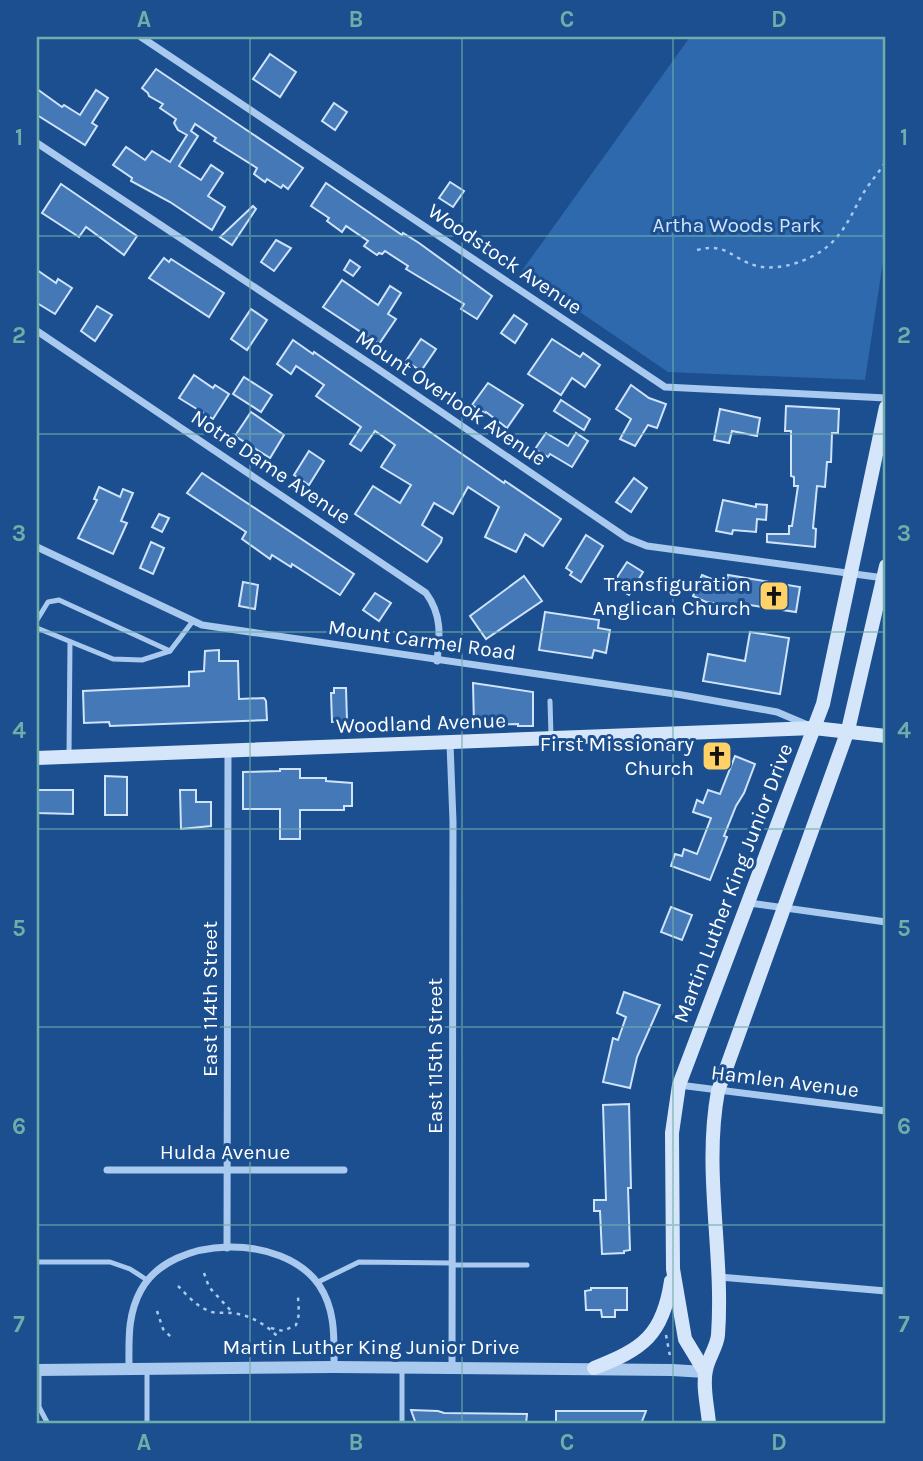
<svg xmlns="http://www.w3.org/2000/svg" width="923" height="1461" viewBox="0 0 923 1461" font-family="Karla,sans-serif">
<rect width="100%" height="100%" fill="#1b4f8f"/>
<!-- green -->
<path fill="#2e69ad" d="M690 37H886V242L865 380 668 372 521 272Z"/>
<!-- building -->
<g fill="#4478b7" stroke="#cfe3fa" stroke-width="2">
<path d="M270 54 296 72 280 97 253 79Z"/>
<path d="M156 69 303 168 288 189 283 185 281 188 267 179 265 182 254 174 257 168 214 141 216 138 195 124 191 131 198 136 179 166 201 180 211 165 223 173 208 196 225 207 212 230 170 202 131 181 132 178 113 165 126 147 145 160 152 151 170 162 187 135 178 130 174 123 176 119 160 108 163 104 149 96 148 93 142 88Z"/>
<path d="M37 89 62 107 64 105 80 115 96 90 108 98 92 123 97 126 85 145 37 115Z"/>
<path d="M334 103 347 112 335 130 322 121Z"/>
<path d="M450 182 464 191 453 207 439 198Z"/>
<path d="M326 183 402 235 403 233 419 243 492 296 477 319 461 309 464 304 406 269 408 266 385 251 382 254 379 253 377 255 364 246 368 241 346 226 342 232 327 221 329 218 311 206Z"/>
<path d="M61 184 137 236 124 255 86 227 79 237 42 213Z"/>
<path d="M253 206 256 209 232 245 220 237Z"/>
<path d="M276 240 291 248 274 271 261 262Z"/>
<path d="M164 258 169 262 171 259 224 293 209 317 149 278Z"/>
<path d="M350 260 360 267 353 276 344 270Z"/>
<path d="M37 270 56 283 58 279 72 288 55 314 37 303Z"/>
<path d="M342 280 378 305 390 286 401 293 388 314 396 319 379 344 323 307Z"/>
<path d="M97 306 112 315 95 341 81 331Z"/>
<path d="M251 309 267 320 247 350 231 339Z"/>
<path d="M514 315 527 324 515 343 501 333Z"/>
<path d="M421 339 436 349 421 371 406 361Z"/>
<path d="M552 339 580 357 583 353 600 365 585 387 572 378 561 395 528 374Z"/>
<path d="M293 340 313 354 314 352 504 483 505 481 561 519 543 546 525 534 516 552 485 537 499 507 468 487 453 514 434 503 422 525 442 538 441 542 427 562 355 514 373 486 400 503 411 485 381 467 395 445 375 431 361 451 350 444 361 427 316 396 324 385 296 366 291 374 277 364Z"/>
<path d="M194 375 213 388 215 385 229 394 213 419 179 398Z"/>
<path d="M244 377 272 395 261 412 233 394Z"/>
<path d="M488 383 523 405 507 428 486 412 485 413 472 405Z"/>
<path d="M631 385 649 398 666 404 657 428 648 425 635 446 620 439 631 419 616 409Z"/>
<path d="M561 400 590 419 584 430 554 411Z"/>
<path d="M786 406 839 409 838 433H832L831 462H827L825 487 817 486 813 528 816 529 815 547 767 542V534H789V526H792L798 486H794V477L791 476V431H785Z"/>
<path d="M720 409 760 418 757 436 732 431 729 443 714 440Z"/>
<path d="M251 412 284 435 270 458 235 436Z"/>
<path d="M546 433 568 446 576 433 588 441 572 467 550 454 548 457 535 449Z"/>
<path d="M309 451 324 461 309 485 294 475Z"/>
<path d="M202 473 354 574 340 595 292 564 291 567 272 555 270 559 242 539 246 532 187 493Z"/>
<path d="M634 478 647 488 631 512 616 502Z"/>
<path d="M99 487 120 497 123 489 133 493 121 521 127 523 113 554 78 538 97 500 94 499Z"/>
<path d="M723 500 756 507V504L767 505 766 520 757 519 756 532 733 530 732 534 716 531Z"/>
<path d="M159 514 169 518 162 532 152 527Z"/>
<path d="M586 535 603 546 581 582 570 575 572 572 566 568Z"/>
<path d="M151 542 164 548 153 574 140 568Z"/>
<path d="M627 562 643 572 629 595 612 585Z"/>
<path d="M702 575 726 585 728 575 800 587 796 612 743 604V608L706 602 693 596Z"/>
<path d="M524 576 542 601 486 639 470 616Z"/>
<path d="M243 582 258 585 255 609 239 606Z"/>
<path d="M375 593 391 603 379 621 363 610Z"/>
<path d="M545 612 599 620 598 628 610 630 606 653 594 650 592 658 539 650Z"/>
<path d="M750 632 789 638 780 694 703 681 708 654 745 661Z"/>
<path d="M219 650V661H238L239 699 264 698 266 701 267 720 110 726 109 722 84 723 83 691 189 686V672L204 671 205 651Z"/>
<path d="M473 683 533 692V726H518V724L474 725Z"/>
<path d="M334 688H346L347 721 332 722 331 693H334Z"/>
<path d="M735 756 755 764 744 793 736 806 724 836 727 837 710 880 671 866 675 854 682 856 684 849 697 854 711 818 693 812 697 800 703 803 708 790 720 794Z"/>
<path d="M280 769H300V778H326V781L352 783V806H344V810H300V839H280V809H243V772L280 771Z"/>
<path d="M105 776 127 777V815H105Z"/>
<path d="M37 790H73V814L37 813Z"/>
<path d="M180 790H196V802H211V826L181 829Z"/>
<path d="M671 907 692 915 682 940 661 932Z"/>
<path d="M624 992 660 1005 637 1057 630 1088 603 1082 613 1038 618 1040 626 1017 617 1013Z"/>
<path d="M629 1104 631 1188H628L630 1250 624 1251V1253L602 1254 600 1211H594V1200H606L603 1105Z"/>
<path d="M591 1288H627V1310H615V1317H602L601 1310H586L585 1291 591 1290Z"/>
<path d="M411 1410 438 1411 444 1413 527 1414 526 1424H416Z"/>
<path d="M556 1411H646L641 1424H556Z"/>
</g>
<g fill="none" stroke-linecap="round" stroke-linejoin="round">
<!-- path -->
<g stroke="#a9c9ee" stroke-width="2.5" stroke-dasharray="3.5 5" stroke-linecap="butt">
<path d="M697 250C727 242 731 259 757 266 782 272 820 258 836 238 848 225 855 207 864 192 871 181 880 171 886 161"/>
<path d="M204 1273 209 1287 232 1312"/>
<path d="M178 1286C187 1295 196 1306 209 1311 215 1314 224 1312 231 1313 251 1315 267 1325 280 1339"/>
<path d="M157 1311 163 1329 172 1338"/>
<path d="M271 1328 283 1331 296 1325 299 1314 298 1297"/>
<path d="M666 1335 670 1356"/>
</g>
<!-- service -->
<g stroke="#a9c9ee" stroke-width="5">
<path d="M37 620 48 602 59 600 170 651"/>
<path d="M37 628 113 659 142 660 170 651 193 621"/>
<path d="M550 701 551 736"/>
<path d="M69 755 70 642"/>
<path d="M37 1262H110L130 1269 147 1280"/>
<path d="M452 1265H527"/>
<path d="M318 1282 359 1262 452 1263"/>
<path d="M39 1370V1407L48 1424"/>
<path d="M147 1424V1369"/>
<path d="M402 1424V1368"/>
</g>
<!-- minor -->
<g stroke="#a9c9ee" stroke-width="7">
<path d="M141 37 665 387 886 398"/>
<path d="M37 143 375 367 627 538 647 546 884 578"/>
<path d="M37 331 426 593C442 615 440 635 437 661"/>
<path d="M37 547 202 625 682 695 777 712 810 726"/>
<path d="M450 744 453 821 452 1368"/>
<path d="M749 903 886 922"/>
<path d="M679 1085 886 1111"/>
<path d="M107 1170H344"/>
<path d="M227 1248 228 751"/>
<path d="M719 1277 886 1291"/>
<path d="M129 1369C129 1341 127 1315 141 1290 172 1234 283 1233 319 1285 336 1310 334 1339 334 1367"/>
</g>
<!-- tertiary -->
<path stroke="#a9c9ee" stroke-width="12" d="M37 1370 334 1367 672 1370 705 1372"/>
<!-- secondary -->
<g stroke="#d6e6fa" stroke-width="14">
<path d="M37 758 814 728 886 736"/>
<path d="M594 1368C643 1349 663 1335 671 1281"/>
<path d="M705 1372 685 1339 673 1269 672 1133 679 1085 823 704 886 407"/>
<path d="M709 1424C708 1408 702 1386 706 1370 708 1358 717 1347 718 1335 724 1253 703 1172 718 1091L848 730 886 566"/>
</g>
</g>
<!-- grid -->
<path fill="none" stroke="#6fada8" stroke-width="2" stroke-opacity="0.55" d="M250 37V1424M462 37V1424M673 37V1424M37 236H886M37 434H886M37 632H886M37 829H886M37 1027H886M37 1225H886"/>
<!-- icons -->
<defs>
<g id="church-square" transform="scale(1.575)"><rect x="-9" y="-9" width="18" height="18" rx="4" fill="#ffd166" stroke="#1b4f8f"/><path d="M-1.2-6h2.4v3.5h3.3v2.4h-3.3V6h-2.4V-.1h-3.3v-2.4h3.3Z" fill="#111"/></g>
</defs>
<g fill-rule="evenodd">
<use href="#church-square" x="774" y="596"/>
<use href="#church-square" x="717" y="756"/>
</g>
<g text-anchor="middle" stroke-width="6" stroke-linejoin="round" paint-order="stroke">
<!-- park labels -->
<g font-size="21" fill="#cfe3fa" stroke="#1b4f8f">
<text x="737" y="232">Artha Woods Park</text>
</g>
<!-- street labels -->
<g font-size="21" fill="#fff" stroke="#1b4f8f">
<text transform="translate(505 259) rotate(34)" y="7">Woodstock Avenue</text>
<text transform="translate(451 398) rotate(34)" y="7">Mount Overlook Avenue</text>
<text transform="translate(271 467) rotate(34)" y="7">Notre Dame Avenue</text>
<text transform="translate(422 640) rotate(8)" y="7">Mount Carmel Road</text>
<text transform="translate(421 723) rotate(-2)" y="7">Woodland Avenue</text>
<text transform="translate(733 883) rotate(-69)" y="7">Martin Luther King Junior Drive</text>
<text transform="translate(210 999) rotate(-90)" y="7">East 114th Street</text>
<text transform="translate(435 1056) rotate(-90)" y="7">East 115th Street</text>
<text transform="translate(785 1081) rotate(7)" y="7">Hamlen Avenue</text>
<text x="225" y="1159">Hulda Avenue</text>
<text x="371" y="1354">Martin Luther King Junior Drive</text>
</g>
<!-- poi labels -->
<g font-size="21" fill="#fff" stroke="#1b4f8f" text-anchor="end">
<text x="751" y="591">Transfiguration<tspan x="751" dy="24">Anglican Church</tspan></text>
<text x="694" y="751">First Missionary<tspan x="694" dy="24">Church</tspan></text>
</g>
</g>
<!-- border -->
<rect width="923" height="1461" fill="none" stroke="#1b4f8f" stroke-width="77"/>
<rect x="38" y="38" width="846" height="1384" fill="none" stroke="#6fada8" stroke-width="2.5"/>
<g font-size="23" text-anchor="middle" font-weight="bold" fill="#6fada8">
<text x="144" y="27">A</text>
<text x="356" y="27">B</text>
<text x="567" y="27">C</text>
<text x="779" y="27">D</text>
<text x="19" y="145">1</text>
<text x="904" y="145">1</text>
<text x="19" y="343">2</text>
<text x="904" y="343">2</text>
<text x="19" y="541">3</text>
<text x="904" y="541">3</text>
<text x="19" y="738">4</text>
<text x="904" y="738">4</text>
<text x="19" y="936">5</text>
<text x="904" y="936">5</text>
<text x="19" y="1134">6</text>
<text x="904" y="1134">6</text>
<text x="19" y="1332">7</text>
<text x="904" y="1332">7</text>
<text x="144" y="1450">A</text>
<text x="356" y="1450">B</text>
<text x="567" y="1450">C</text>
<text x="779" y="1450">D</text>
</g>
</svg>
